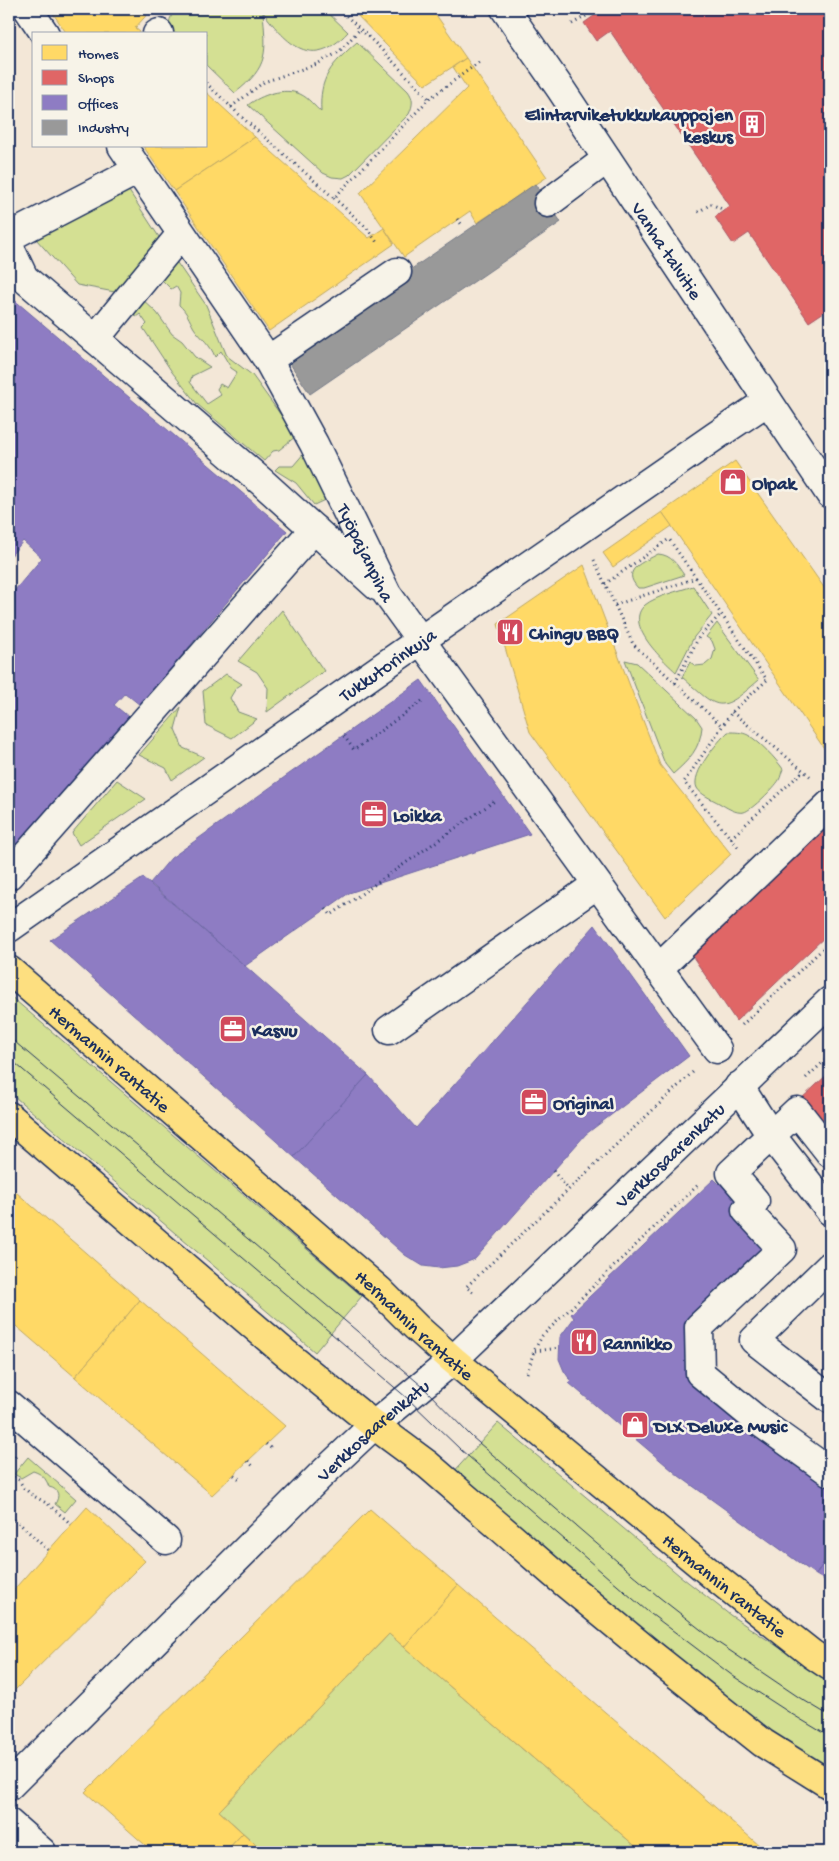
<svg xmlns="http://www.w3.org/2000/svg" width="839" height="1861" viewBox="0 0 839 1861" font-family="'Gochi Hand',sans-serif">
<rect width="100%" height="100%" fill="#f3e7d7"/>
<filter id="ink" filterUnits="userSpaceOnUse"><feTurbulence type="fractalNoise" baseFrequency=".02" numOctaves="2"/><feDisplacementMap in="SourceGraphic" scale="10" xChannelSelector="R" yChannelSelector="G"/><feConvolveMatrix kernelMatrix="1 2 1 2 8 2 1 2 1" color-interpolation-filters="sRGB"/></filter>
<g filter="url(#ink)">
<!-- green -->
<g fill="#d4e093" stroke="#788878">
<path d="M176 9H324L348 32C312 71 287 44 263 12 266 52 270 66 235 93L206 65V34H173C166 23 170 18 176 9Z"/>
<path d="M357 42 408 91C414 99 413 105 409 114L349 175 343 178 332 177 323 173 248 105C261 95 284 87 300 94 309 98 314 106 321 112 319 77 331 65 357 42Z"/>
<path d="M127 188 161 240 120 293 77 285 36 239Z"/>
<path d="M173 257 206 305 227 356 252 375 296 436 279 450 273 451 264 461 197 404 172 372 143 328 147 324 140 314 136 317 129 306 139 296 157 313 172 334 182 341 195 357 210 367 192 376 190 382 207 404 221 395 217 389 220 384 227 388 237 372 231 368 221 351 215 357C211 345 201 338 194 328 189 319 187 312 179 305L180 293 176 286 171 289 158 276Z"/>
<path d="M305 452 331 497 314 505 296 483 275 470 279 466H293Z"/>
<path d="M658 554C672 555 677 565 684 575L644 588H638C620 569 644 562 658 554Z"/>
<path d="M693 586 712 615 694 637 676 672C663 660 623 624 645 605 656 596 679 591 693 586Z"/>
<path d="M282 610 324 671 267 712 268 688 257 672 238 661Z"/>
<path d="M717 623 759 680C719 715 719 710 682 677L690 662 696 666 705 665 712 659 715 649 712 641 706 637Z"/>
<path d="M625 660 637 663 696 718 702 727C700 749 689 760 673 774L665 764Z"/>
<path d="M226 674 242 684 236 688 230 698 238 712 257 719 232 738 206 725 203 691Z"/>
<path d="M181 707 175 729 183 748 204 757 172 780 166 768 139 755Z"/>
<path d="M728 732C735 732 742 732 748 735 759 741 776 759 783 769 781 773 781 777 779 780 775 787 752 810 744 812 736 814 726 807 719 803 712 799 701 795 697 788 690 774 718 741 728 732Z"/>
<path d="M117 780 146 799 79 845 72 833Z"/>
<path d="M9 995 362 1296 315 1352 9 1092Z"/>
<path d="M498 1423 679 1575 730 1615 830 1681V1771L776 1738 451 1475Z"/>
<path d="M28 1457 76 1499 65 1512 55 1504C60 1496 59 1489 49 1487 46 1478 42 1474 33 1471L21 1478 14 1474Z"/>
<path d="M389 1634 634 1845 644 1852H264L219 1811Z"/>
</g>
<!-- homes -->
<g fill="#ffd966" stroke="#bba664">
<path d="M50 9H152L135 28 140 32 139 34H67Z"/>
<path d="M351 9H432L466 58 425 85Z"/>
<path d="M466 58 547 177 477 223 470 211 404 257 360 193 467 88 453 67Z"/>
<path d="M206 92 255 137 174 191 143 146H206Z"/>
<path d="M255 137 369 238 384 228 394 244 269 331 174 191Z"/>
<path d="M735 461 830 596V757L662 512Z"/>
<path d="M662 512 672 526 613 567 603 553Z"/>
<path d="M584 565 660 765 731 854 665 917 530 732 498 624Z"/>
<path d="M9 1186 140 1300 75 1377 9 1320Z"/>
<path d="M140 1300 285 1426 212 1495 75 1377Z"/>
<path d="M87 1507 145 1561 9 1696V1595Z"/>
<path d="M370 1509 458 1585 404 1647 389 1634 219 1811 243 1833 225 1852H153L85 1792Z"/>
<path d="M458 1585 767 1852H644L634 1845 404 1647Z"/>
<path d="M243 1833 262 1850 264 1852H225Z"/>
</g>
<!-- shops -->
<g fill="#e06666" stroke="#a55664">
<path d="M595 9H824L830 18V274L825 277 830 286V308L809 322 749 233 733 244 715 217 730 206 610 31 596 41 584 23 598 13Z"/>
<path d="M830 823V932L736 1021 691 954Z"/>
<path d="M830 1072V1132L800 1100Z"/>
</g>
<!-- offices -->
<g fill="#8e7cc3" stroke="#6c65a5">
<path d="M12 298 287 531 140 705 125 693 114 705 129 717 9 855V597L42 558 23 541 9 558V302Z"/>
<path d="M421 680 530 834 349 893 245 966 150 883 171 858Z"/>
<path d="M143 878 245 966 368 1075 294 1157 50 940Z"/>
<path d="M595 925 689 1056 586 1134 475 1259 457 1266 439 1268 423 1266 405 1255 294 1157 368 1075 416 1128Z"/>
<path d="M726 1178 782 1249 699 1327 700 1373 830 1472V1552L816 1575 679 1476 569 1383 571 1381 564 1371 559 1359 560 1337 574 1318 571 1314 714 1179 719 1184Z"/>
<path d="M830 1552V1583L816 1575Z"/>
</g>
<!-- industry -->
<path fill="#999" stroke="#737987" d="M535 184 561 222 310 394 285 356Z"/>
<g fill="none" stroke-linecap="round" stroke-linejoin="round">
<!-- minor casing -->
<g stroke="#1b2f5e" stroke-width="31">
<g id="minor">
<path d="M28 9 45 34"/>
<path id="s1" d="M505 9 560 88 830 494"/>
<path d="M157 34 159 33"/>
<path id="s2" d="M122 146 268 360 314 444 387 594 717 1049"/>
<path d="M548 203 607 159"/>
<path d="M9 237 138 170"/>
<path d="M9 246 24 278 262 482 377 586"/>
<path d="M95 339 181 234"/>
<path d="M268 360 397 272"/>
<path d="M9 875 314 529"/>
<path id="s3" d="M9 928 421 640 717 435 768 401"/>
<path d="M658 969 830 804"/>
<path d="M389 1030 596 885"/>
<path d="M739 1086 770 1134 830 1211"/>
<path d="M830 1153 797 1111 731 1173 755 1201 746 1210 782 1249 699 1327 700 1373 757 1420 830 1472"/>
<path d="M830 1266 754 1340 830 1399"/>
<path d="M9 1405 166 1540"/>
<path id="s4" d="M9 1786 321 1475 374 1425 453 1360 830 1001"/>
<path d="M9 1823 42 1852"/>
</g>
</g>
<!-- major casing -->
<g stroke="#1b2f5e" stroke-width="31">
<g id="major">
<path id="s5" d="M9 970 379 1290 416 1327 453 1360 715 1577 812 1654 830 1666"/>
<path d="M9 1116 284 1352 374 1425 428 1465 554 1574 651 1654 763 1743 830 1785"/>
</g>
</g>
<!-- path -->
<g stroke="#1b2f5e" stroke-width="3" stroke-dasharray="1 4" stroke-linecap="butt">
<path d="M339 9 378 46 429 99"/>
<path d="M572 24 590 14 592 17"/>
<path d="M206 83 245 120 334 198 429 99 482 60"/>
<path d="M231 107 264 82 317 64 339 52 360 29"/>
<path d="M334 198 367 228 378 244"/>
<path d="M698 212 711 204 724 210"/>
<path d="M457 219 463 226"/>
<path d="M594 560 633 644 722 726"/>
<path d="M605 584 669 539 696 578"/>
<path d="M615 605 696 578 767 680 732 712 684 782 738 847"/>
<path d="M675 683 699 637 721 614"/>
<path d="M732 712 811 777"/>
<path d="M344 736 354 750 422 701"/>
<path d="M731 838 803 771"/>
<path d="M326 909 331 915 496 800"/>
<path d="M742 1025 830 942"/>
<path d="M806 1078 830 1056"/>
<path d="M553 1171 568 1189"/>
<path d="M473 1292 466 1287 694 1071"/>
<path d="M535 1351 559 1348"/>
<path d="M527 1373 534 1351 542 1336 700 1183"/>
<path d="M266 1444 272 1449"/>
<path d="M248 1461 254 1467"/>
<path d="M9 1465 16 1456"/>
<path d="M9 1475 19 1480 24 1488 32 1495 48 1504 71 1524"/>
<path d="M234 1475 241 1480"/>
<path d="M9 1518 19 1523 48 1550"/>
</g>
<!-- minor -->
<use href="#minor" stroke="#f7f3e8" stroke-width="28"/>
<!-- major -->
<use href="#major" stroke="#fddf80" stroke-width="28"/>
<!-- tram -->
<g stroke="#1b2f5e" stroke-width="1">
<path d="M9 1037 422 1386 472 1437 659 1597 714 1640 800 1698 830 1716"/>
<path d="M9 1058 407 1398 461 1450 647 1611 733 1676 790 1713 830 1737"/>
</g>
</g>
</g>
<!-- icons -->
<defs>
<g id="building-square" transform="scale(1.4375)"><rect x="-9" y="-9" width="18" height="18" rx="4" fill="#d1495b" stroke="#f7f3e8"/><path d="M-4-6H4V6H1V3H-1V6H-4ZM-2.5-4.3h1.7v1.8h-1.7ZM.8-4.3h1.7v1.8H.8ZM-2.5-1h1.7V.8h-1.7ZM.8-1h1.7V.8H.8Z" fill="#fff"/></g>
<g id="shop-square" transform="scale(1.4375)"><rect x="-9" y="-9" width="18" height="18" rx="4" fill="#d1495b" stroke="#f7f3e8"/><path d="M-5-2.5h2.3a2.7 3.5 0 0 1 5.4 0H5L5.5 6h-11ZM-1.5-2.5h3a1.5 2.3 0 0 0-3 0Z" fill="#fff"/></g>
<g id="restaurant-square" transform="scale(1.4375)"><rect x="-9" y="-9" width="18" height="18" rx="4" fill="#d1495b" stroke="#f7f3e8"/><path d="M-5-6h1v4h1v-4h1v4h1v-4h1v5L-1.5 .5V6h-2V.5L-5-1ZM5-6V6H3V1.5H1.5Q1.5-4 5-6Z" fill="#fff"/></g>
<g id="office-square" transform="scale(1.4375)"><rect x="-9" y="-9" width="18" height="18" rx="4" fill="#d1495b" stroke="#f7f3e8"/><path d="M-6-3h4V-5.5h4V-3h4V5H-6ZM-1-4.5V-3h2v-1.5ZM-6 0V1H6V0Z" fill="#fff"/></g>
</defs>
<g fill-rule="evenodd">
<use href="#building-square" x="752" y="124"/>
<use href="#shop-square" x="733" y="482"/>
<use href="#restaurant-square" x="510" y="632"/>
<use href="#office-square" x="374" y="814"/>
<use href="#office-square" x="233" y="1029"/>
<use href="#office-square" x="534" y="1102"/>
<use href="#restaurant-square" x="584" y="1342"/>
<use href="#shop-square" x="635" y="1425"/>
</g>
<g text-anchor="middle" stroke-width="5" stroke-linejoin="round" paint-order="stroke">
<!-- poi labels -->
<g font-size="19" font-weight="bold" fill="#1b2f5e" stroke="#f7f3e8" text-anchor="start">
<text x="733" y="120" text-anchor="end">Elintarviketukkukauppojen<tspan x="733" dy="22">keskus</tspan></text>
<text x="752" y="489">Olpak</text>
<text x="529" y="639">Chingu BBQ</text>
<text x="393" y="821">Loikka</text>
<text x="252" y="1036">Kasvu</text>
<text x="553" y="1109">Original</text>
<text x="603" y="1349">Rannikko</text>
<text x="654" y="1432">DLX Deluxe Music</text>
</g>
<!-- street labels -->
<g font-size="19" fill="#1b2f5e" stroke="#f7f3e8">
<text dy="7" stroke="none"><textPath href="#s1" startOffset="291">Vanha talvitie</textPath></text>
<text dy="7" stroke="none"><textPath href="#s2" startOffset="475">Työpajanpiha</textPath></text>
<text dy="7" stroke="none"><textPath href="#s3" startOffset="461">Tukkutorinkuja</textPath></text>
<text dy="7" stroke="none"><textPath href="#s5" startOffset="134">Hermannin rantatie</textPath></text>
<text dy="7" stroke="none"><textPath href="#s4" startOffset="914">Verkkosaarenkatu</textPath></text>
<text dy="7" stroke="none"><textPath href="#s5" startOffset="539">Hermannin rantatie</textPath></text>
<text dy="7" stroke="none"><textPath href="#s4" startOffset="509">Verkkosaarenkatu</textPath></text>
<text dy="7" stroke="none"><textPath href="#s5" startOffset="944">Hermannin rantatie</textPath></text>
</g>
</g>
<!-- margin -->
<rect width="839" height="1861" fill="none" stroke="#f7f3e8" stroke-width="30"/>
<rect x="15" y="15" width="809" height="1831" fill="none" stroke="#1b2f5e" stroke-width="2" filter="url(#ink)"/>
<!-- legend -->
<rect x="32" y="32" width="175" height="115" fill="#f7f3e8" stroke="#9fa5b1"/>
<rect x="42" y="45" width="25" height="15" fill="#ffd966" stroke="#9fa5b1"/>
<text x="78" y="58" font-size="15" fill="#1b2f5e">Homes</text>
<rect x="42" y="70" width="25" height="15" fill="#e06666" stroke="#9fa5b1"/>
<text x="78" y="82" font-size="15" fill="#1b2f5e">Shops</text>
<rect x="42" y="95" width="25" height="15" fill="#8e7cc3" stroke="#9fa5b1"/>
<text x="78" y="108" font-size="15" fill="#1b2f5e">Offices</text>
<rect x="42" y="120" width="25" height="15" fill="#999999" stroke="#9fa5b1"/>
<text x="78" y="132" font-size="15" fill="#1b2f5e">Industry</text>
</svg>
